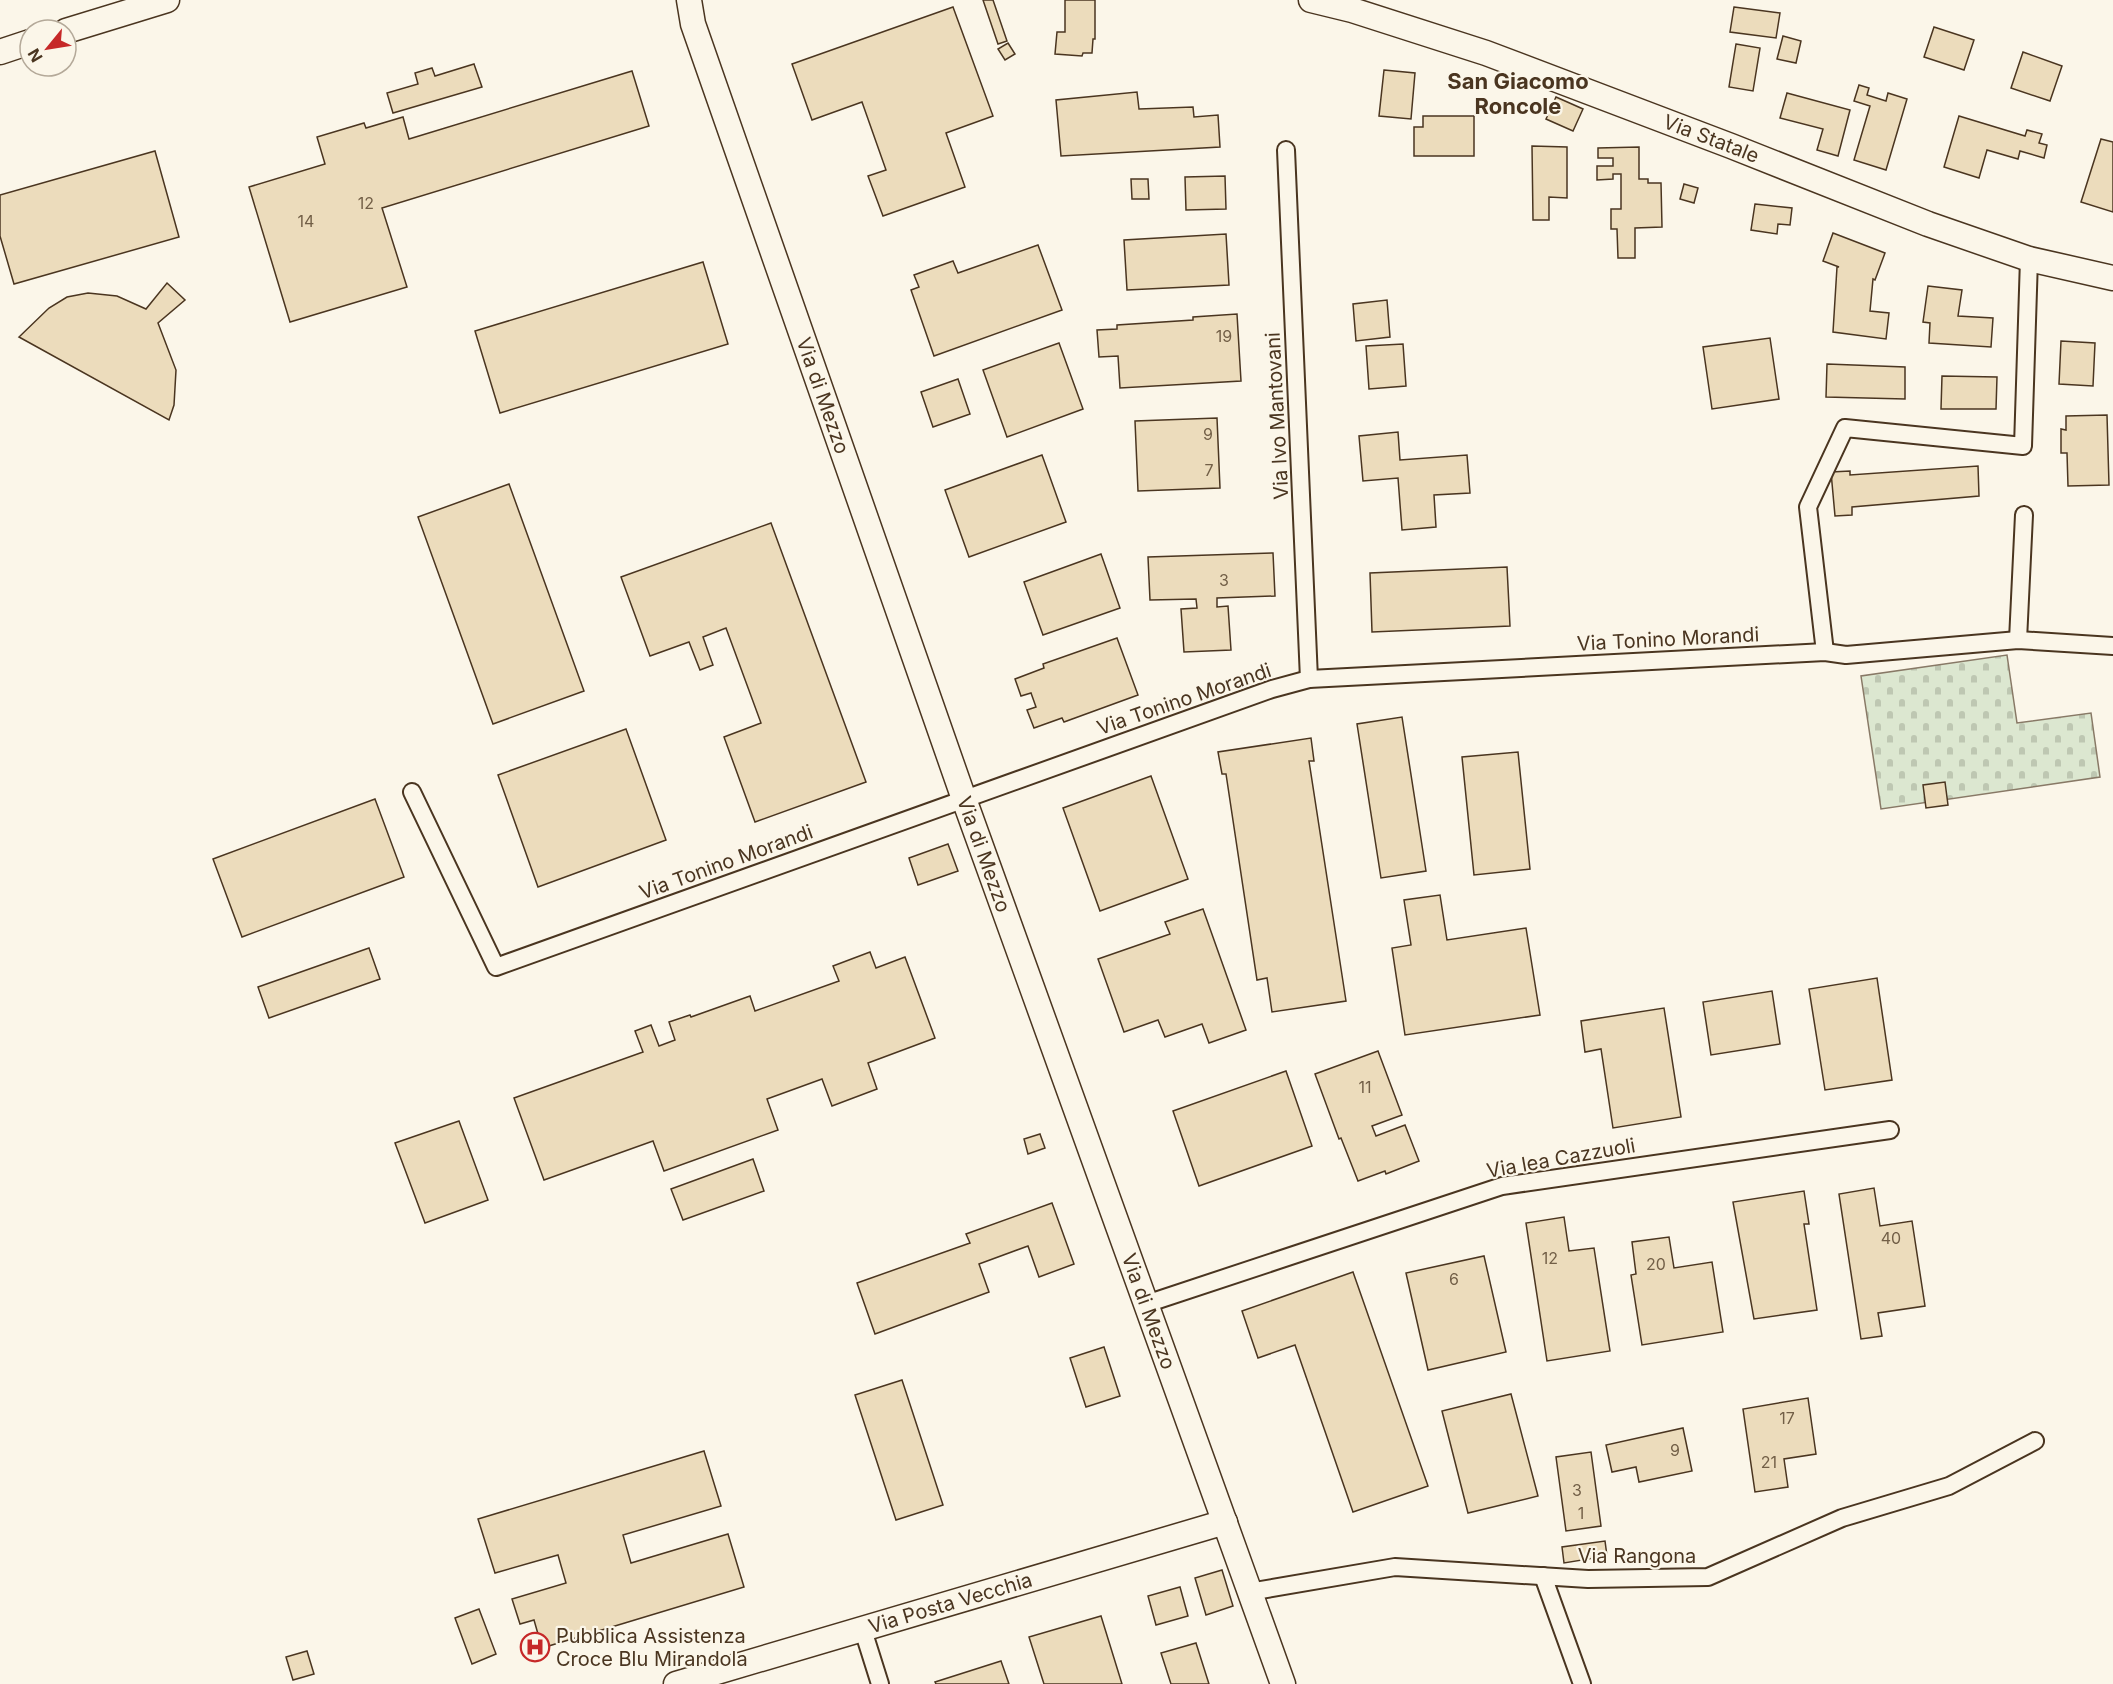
<svg xmlns="http://www.w3.org/2000/svg" width="2113" height="1684" viewBox="0 0 2113 1684" font-family="Inter,sans-serif">
<defs>
<pattern id="cemetery-stones" width="16" height="16" patternUnits="userSpaceOnUse" patternTransform="scale(1.5)"><rect width="16" height="16" fill="#dce7d0"/><path d="M2 7V4a2 2 0 0 1 4 0v3zM10 15v-3a2 2 0 0 1 4 0v3z" fill="#bec7b2"/></pattern>
</defs>
<rect width="100%" height="100%" fill="#fbf6e9"/>
<!-- cemetery -->
<path fill="url(#cemetery-stones)" stroke="#887966" stroke-width="1.5" d="M2007 655 2017 723 2091 713 2100 777 1881 809 1861 676Z"/>
<!-- building -->
<g fill="#ecdcbc" stroke="#4a3520" stroke-width="1.5">
<path d="M983 0H993L1007 41 998 44Z"/>
<path d="M1065 0H1095V39H1093L1092 53H1083L1082 56 1055 54 1057 32H1065Z"/>
<path d="M953 7 993 116 946 133 965 187 883 216 868 176 886 170 862 102 812 120 792 64Z"/>
<path d="M1734 7 1780 13 1776 38 1730 32Z"/>
<path d="M1934 27 1974 40 1964 70 1924 57Z"/>
<path d="M1783 36 1801 41 1796 63 1777 59Z"/>
<path d="M1008 43 1015 54 1005 60 998 49Z"/>
<path d="M1736 44 1760 48 1753 91 1729 87Z"/>
<path d="M2023 52 2062 66 2050 101 2011 88Z"/>
<path d="M474 64 482 87 393 113 387 93 418 84 415 73 432 68 435 76Z"/>
<path d="M1384 70 1415 73 1411 119 1379 116Z"/>
<path d="M632 71 649 126 382 208 407 287 290 322 249 187 325 164 317 137 364 123 366 128 403 117 409 139Z"/>
<path d="M1859 85 1869 88 1867 95 1886 101 1888 93 1907 99 1886 170 1854 160 1870 106 1854 101Z"/>
<path d="M1137 92 1139 109 1193 107 1194 117 1218 115 1220 147 1061 156 1056 100Z"/>
<path d="M1787 93 1850 110 1838 156 1817 150 1823 129 1780 118Z"/>
<path d="M1556 97 1583 109 1573 131 1546 119Z"/>
<path d="M1423 116H1474V156H1414V127H1423Z"/>
<path d="M1959 116 2025 136 2027 130 2042 134 2039 143 2047 145 2044 158 2020 151 2018 159 1987 150 1979 178 1944 167Z"/>
<path d="M2101 139 2113 142V212L2081 202Z"/>
<path d="M1532 146 1567 147V198L1549 197V220H1533Z"/>
<path d="M1639 147V179H1648V183H1661L1662 227 1635 228V258H1618L1617 229H1611V209H1621V174H1613V179L1597 180V166H1613V158H1598V148Z"/>
<path d="M155 151 179 237 14 284 0 236V195Z"/>
<path d="M1225 176 1226 209 1186 210 1185 177Z"/>
<path d="M1131 179H1148L1149 199H1132Z"/>
<path d="M1684 184 1698 188 1694 203 1680 199Z"/>
<path d="M1755 204 1792 208 1790 225 1778 224 1777 234 1751 230Z"/>
<path d="M1833 233 1885 253 1875 280 1873 279 1870 311 1889 313 1886 339 1833 332 1837 267H1839L1823 261Z"/>
<path d="M1226 234 1229 285 1127 290 1124 240Z"/>
<path d="M1038 245 1062 310 934 356 911 290 919 287 914 275 953 261 958 273Z"/>
<path d="M703 262 728 344 500 413 475 331Z"/>
<path d="M167 283 185 300 158 323 176 370 174 405 169 420 19 337 49 308 67 297 88 293 117 296 146 309Z"/>
<path d="M1928 286 1962 290 1958 316 1993 318 1991 347 1929 343 1930 323 1923 322Z"/>
<path d="M1387 300 1390 337 1356 341 1353 304Z"/>
<path d="M1237 314 1241 381 1120 388 1118 356 1099 357 1097 330 1117 329V325L1193 320V317Z"/>
<path d="M1770 338 1779 399 1712 409 1703 347Z"/>
<path d="M2061 341 2095 343 2093 386 2059 384Z"/>
<path d="M1059 343 1083 409 1007 437 983 370Z"/>
<path d="M1403 344 1406 386 1369 389 1366 346Z"/>
<path d="M1827 364 1905 367V399L1826 397Z"/>
<path d="M1942 376 1997 377 1996 409H1941Z"/>
<path d="M958 379 970 414 933 427 921 392Z"/>
<path d="M2107 415 2109 485 2068 486 2067 453H2061V429L2066 430V416Z"/>
<path d="M1217 418 1220 488 1138 491 1135 421Z"/>
<path d="M1398 432 1400 460 1467 455 1470 493 1434 495 1436 527 1402 530 1398 478 1363 481 1359 436Z"/>
<path d="M1042 455 1066 522 969 557 945 490Z"/>
<path d="M1978 466 1979 496 1852 507V515L1835 516 1831 472 1850 471V475Z"/>
<path d="M509 484 584 691 493 724 418 517Z"/>
<path d="M771 523 866 782 755 822 724 737 761 723 726 628 703 637 713 665 700 670 689 642 650 656 621 577Z"/>
<path d="M1273 553 1275 596 1217 598V607L1228 606 1231 650 1184 652 1181 609 1197 608 1196 599 1150 600 1148 557Z"/>
<path d="M1101 554 1120 608 1043 635 1024 582Z"/>
<path d="M1507 567 1510 626 1372 632 1370 573Z"/>
<path d="M1117 638 1138 695 1064 722 1062 718 1034 728 1027 710 1036 707 1031 693 1021 696 1015 679 1044 668 1043 664Z"/>
<path d="M1402 717 1426 871 1381 878 1357 724Z"/>
<path d="M626 729 666 840 538 887 498 775Z"/>
<path d="M1311 738 1314 761H1309L1346 1001 1272 1012 1267 978 1257 980 1226 774H1222L1218 752Z"/>
<path d="M1518 752 1530 869 1474 875 1462 757Z"/>
<path d="M1151 776 1188 879 1100 911 1063 808Z"/>
<path d="M1945 782 1948 805 1926 808 1923 785Z"/>
<path d="M375 799 404 877 242 937 213 859Z"/>
<path d="M948 844 958 871 918 885 909 858Z"/>
<path d="M1440 895 1447 940 1526 928 1540 1015 1405 1035 1392 948 1411 945 1404 900Z"/>
<path d="M1203 909 1246 1030 1209 1043 1202 1024 1165 1037 1158 1020 1124 1032 1098 959 1170 934 1165 922Z"/>
<path d="M369 948 380 979 269 1018 258 987Z"/>
<path d="M870 952 876 968 905 957 935 1038 868 1063 877 1089 832 1106 822 1079 767 1099 778 1130 664 1171 653 1141 544 1180 514 1098 643 1052 635 1031 651 1025 659 1046 675 1040 669 1022 690 1015 691 1017 750 996 755 1011 839 981 833 966Z"/>
<path d="M1877 978 1892 1080 1825 1090 1809 989Z"/>
<path d="M1772 991 1780 1044 1711 1055 1703 1002Z"/>
<path d="M1664 1008 1681 1117 1613 1128 1601 1049 1585 1052 1581 1021Z"/>
<path d="M1378 1051 1402 1115 1372 1126 1376 1136 1405 1125 1419 1161 1386 1174 1385 1171 1358 1181 1341 1138 1339 1139 1315 1074Z"/>
<path d="M1286 1071 1312 1146 1199 1186 1173 1111Z"/>
<path d="M459 1121 488 1200 425 1223 395 1143Z"/>
<path d="M1040 1134 1045 1148 1028 1154 1024 1139Z"/>
<path d="M753 1159 764 1191 683 1220 671 1189Z"/>
<path d="M1874 1188 1880 1226 1912 1221 1925 1306 1878 1313 1882 1336 1861 1339 1839 1194Z"/>
<path d="M1804 1191 1809 1224H1804L1817 1310 1754 1319 1733 1202Z"/>
<path d="M1052 1203 1074 1264 1039 1277 1028 1246 979 1264 989 1292 875 1334 857 1283 970 1243 966 1234Z"/>
<path d="M1564 1217 1569 1251 1594 1248 1610 1351 1547 1361 1526 1223Z"/>
<path d="M1669 1237 1674 1268 1712 1262 1723 1332 1642 1345 1631 1275 1636 1274 1632 1242Z"/>
<path d="M1484 1256 1506 1352 1428 1370 1406 1273Z"/>
<path d="M1353 1272 1428 1486 1353 1512 1295 1345 1258 1358 1242 1311Z"/>
<path d="M1104 1347 1120 1396 1086 1407 1070 1358Z"/>
<path d="M902 1380 943 1505 896 1520 855 1395Z"/>
<path d="M1511 1394 1538 1496 1468 1513 1442 1411Z"/>
<path d="M1808 1398 1816 1454 1784 1459 1788 1487 1755 1492 1743 1409Z"/>
<path d="M1683 1428 1692 1471 1639 1482 1636 1467 1612 1472 1606 1445Z"/>
<path d="M704 1451 721 1506 623 1535 631 1563 728 1534 744 1587 542 1648 534 1620 520 1624 512 1599 566 1583 558 1555 495 1573 478 1519Z"/>
<path d="M1591 1452 1601 1526 1566 1531 1556 1457Z"/>
<path d="M1605 1541 1607 1556 1564 1563 1562 1547Z"/>
<path d="M1222 1570 1233 1606 1206 1615 1195 1578Z"/>
<path d="M1180 1587 1188 1616 1156 1625 1148 1596Z"/>
<path d="M479 1609 496 1654 472 1664 455 1618Z"/>
<path d="M1101 1616 1122 1684H1044L1029 1637Z"/>
<path d="M1196 1643 1209 1684H1171L1161 1653Z"/>
<path d="M307 1651 314 1674 293 1680 286 1657Z"/>
<path d="M1001 1661 1009 1684H936L935 1682Z"/>
</g>
<g fill="none" stroke-linecap="round" stroke-linejoin="round">
<!-- street casing -->
<g stroke="#4a3520" stroke-width="20">
<g id="street">
<path d="M1286 150 1309 679"/>
<path d="M2018 640 2024 515"/>
<path d="M1825 652 1808 507 1845 428 2023 446 2029 259"/>
<path d="M412 792 496 967 1272 689 1309 679 1825 652 1846 655 2018 640 2113 646"/>
<path d="M1146 1304 1502 1186 1890 1130"/>
<path d="M1543 1576 1582 1684"/>
<path d="M1249 1592 1395 1567 1588 1579 1708 1577 1842 1518 1949 1486 2035 1441"/>
<path d="M863 1630 880 1684"/>
</g>
</g>
<!-- secondary casing -->
<g stroke="#4a3520" stroke-width="27">
<g id="secondary">
<path id="s1" d="M689 0 693 24 964 799 1283 1684"/>
<path id="s2" d="M1311 0 1352 10 1486 53 1731 146 1928 224 2029 259 2113 278"/>
<path d="M66 31 167 0"/>
<path d="M0 52 30 42"/>
<path id="s3" d="M676 1684 1225 1522"/>
</g>
</g>
<!-- street -->
<use href="#street" stroke="#fbf6e9" stroke-width="16"/>
<!-- secondary -->
<use href="#secondary" stroke="#fbf6e9" stroke-width="24"/>
</g>
<!-- icons -->
<defs>
<g id="hospital-ring" transform="scale(1.5)"><circle r="9.5" fill="#fbf6e9" stroke="#c62828" stroke-width="1.5"/><path d="M-5-5h3v3.5h4V-5h3V5h-3V1.5h-4V5h-3Z" fill="#c62828"/></g>
</defs>
<g fill-rule="evenodd">
<use href="#hospital-ring" x="535" y="1647"/>
</g>
<g text-anchor="middle" stroke-width="4.5" stroke-linejoin="round" paint-order="stroke">
<!-- number labels -->
<g font-size="16" fill="#725f47">
<text x="366" y="209">12</text>
<text x="306" y="227">14</text>
<text x="1224" y="342">19</text>
<text x="1208" y="440">9</text>
<text x="1209" y="476">7</text>
<text x="1224" y="586">3</text>
<text x="1365" y="1093">11</text>
<text x="1891" y="1244">40</text>
<text x="1550" y="1264">12</text>
<text x="1656" y="1270">20</text>
<text x="1454" y="1285">6</text>
<text x="1787" y="1424">17</text>
<text x="1675" y="1456">9</text>
<text x="1769" y="1468">21</text>
<text x="1577" y="1496">3</text>
<text x="1581" y="1519">1</text>
</g>
<!-- street labels -->
<g font-size="20" fill="#4a3520" stroke="#fbf6e9">
<text dy="7" stroke="none"><textPath href="#s2" startOffset="424">Via Statale</textPath></text>
<text dy="7" stroke="none"><textPath href="#s1" startOffset="418">Via di Mezzo</textPath></text>
<text transform="translate(1277 416) rotate(-93)" y="7">Via Ivo Mantovani</text>
<text transform="translate(1668 639) rotate(-3)" y="7">Via Tonino Morandi</text>
<text transform="translate(1184 699) rotate(-19)" y="7">Via Tonino Morandi</text>
<text dy="7" stroke="none"><textPath href="#s1" startOffset="904">Via di Mezzo</textPath></text>
<text transform="translate(726 862) rotate(-20)" y="7">Via Tonino Morandi</text>
<text transform="translate(1561 1158) rotate(-10)" y="7">Via lea Cazzuoli</text>
<text dy="7" stroke="none"><textPath href="#s1" startOffset="1390">Via di Mezzo</textPath></text>
<text x="1637" y="1563">Via Rangona</text>
<text dy="7" stroke="none"><textPath href="#s3" startOffset="286">Via Posta Vecchia</textPath></text>
</g>
<!-- poi labels -->
<g font-size="20" fill="#4a3520" stroke="#fbf6e9" text-anchor="start">
<text x="556" y="1643">Pubblica Assistenza<tspan x="556" dy="23">Croce Blu Mirandola</tspan></text>
</g>
<!-- quarter labels -->
<g font-size="22" font-weight="bold" fill="#4a3520" stroke="#fbf6e9">
<text x="1518" y="89">San Giacomo<tspan x="1518" dy="25">Roncole</tspan></text>
</g>
</g>
<!-- north arrow -->
<g transform="translate(48 48) rotate(240)"><circle r="28" fill="#fbf6e9" stroke="#b4a999" stroke-width="1.5"/>
<path d="M0-4.5L10 22L0 15L-10 22Z" fill="#c62828"/>
<text y="-9" font-size="16" font-weight="bold" text-anchor="middle" fill="#4a3520">N</text>
</g>
</svg>
